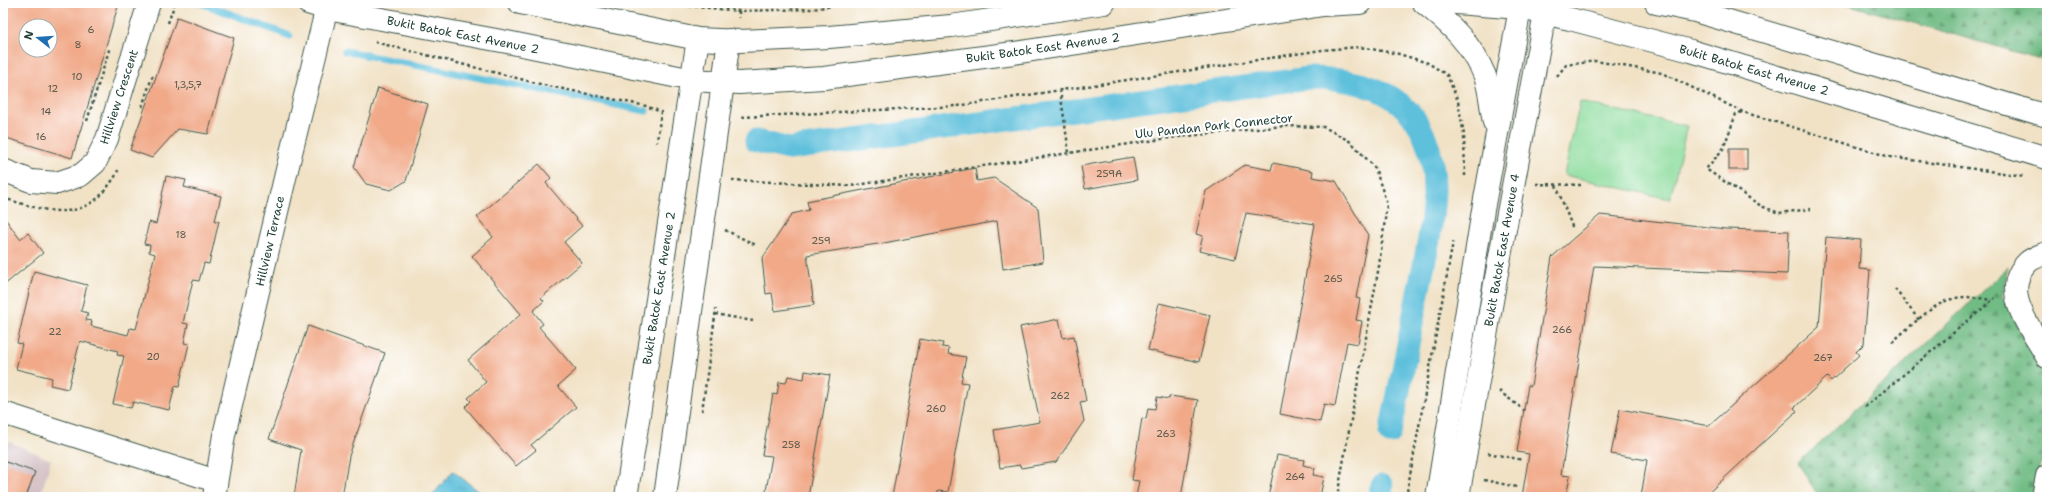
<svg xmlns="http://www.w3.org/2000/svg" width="2050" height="500" viewBox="0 0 2050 500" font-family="'Shantell Sans',sans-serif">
<defs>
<pattern id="forest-firs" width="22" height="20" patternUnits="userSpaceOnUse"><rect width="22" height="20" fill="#71bc84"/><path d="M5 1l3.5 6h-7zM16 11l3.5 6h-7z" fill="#5c9a6d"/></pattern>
<pattern id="water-ripples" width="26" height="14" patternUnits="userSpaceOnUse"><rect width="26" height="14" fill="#5ec0dc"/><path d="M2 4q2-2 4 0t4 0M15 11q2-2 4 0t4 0" fill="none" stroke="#4d9db3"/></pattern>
</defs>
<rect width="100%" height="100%" fill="#fff"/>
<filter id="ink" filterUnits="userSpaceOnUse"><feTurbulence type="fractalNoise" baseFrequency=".025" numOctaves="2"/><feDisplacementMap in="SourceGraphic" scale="8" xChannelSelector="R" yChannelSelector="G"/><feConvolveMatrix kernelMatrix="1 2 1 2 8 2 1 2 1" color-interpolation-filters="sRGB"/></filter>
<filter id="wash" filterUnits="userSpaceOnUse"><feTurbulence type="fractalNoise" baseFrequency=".012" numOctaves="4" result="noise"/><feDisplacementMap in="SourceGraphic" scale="16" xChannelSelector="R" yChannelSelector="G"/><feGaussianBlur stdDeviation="0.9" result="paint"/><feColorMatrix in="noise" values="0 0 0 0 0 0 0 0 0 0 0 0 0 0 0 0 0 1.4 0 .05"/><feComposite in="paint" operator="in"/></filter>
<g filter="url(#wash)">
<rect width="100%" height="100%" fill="#f1e2c6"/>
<!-- industrial -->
<path fill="#d2bec2" d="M3 439 51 460 40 497H3Z"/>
<!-- forest -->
<g fill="url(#forest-firs)" stroke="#487c5c">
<path d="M1843 3H2047V61Z"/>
<path d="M2008 267 2002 296 2047 379V427L2035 497H1819L1798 463Z"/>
</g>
<!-- pitch -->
<path fill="#8cdc9c" stroke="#568c68" d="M1580 102 1687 126 1670 199 1564 175Z"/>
<!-- water -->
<path fill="url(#water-ripples)" stroke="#3e7e88" d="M453 471 482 494V497H431Z"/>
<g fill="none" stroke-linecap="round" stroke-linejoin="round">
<!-- stream -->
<g stroke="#5ec0dc" stroke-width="7">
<path d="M201 3 290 36"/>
<path d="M345 51 646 111"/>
</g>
<!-- canal -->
<g stroke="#5ec0dc" stroke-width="23">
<path d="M756 141 789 149 1309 78C1385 78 1435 109 1434 191 1433 226 1425 260 1418 293 1409 340 1400 386 1390 433"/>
<path d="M1380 497 1382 486"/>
</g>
</g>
<g id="blocks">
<!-- building -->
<g fill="#f1a988" fill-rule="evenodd">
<path d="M3 3H119L72 158 3 137ZM26 26H50V50H26Z"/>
<path d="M177 17 234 38 208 134 178 129 152 158 130 150Z"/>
<path d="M378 88 428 104 406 181 391 190 366 184 354 167Z"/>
<rect x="1729" y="149" width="18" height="21"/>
<path d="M1133 157 1137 180 1085 189 1081 166Z"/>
<path d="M1273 163 1313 171 1312 177 1336 181 1368 235 1356 298 1360 299 1356 320 1362 321 1358 344 1347 342 1335 406 1324 404 1320 422 1280 414 1315 224 1246 213 1235 259 1199 251 1203 236 1196 234 1206 191 1245 165 1271 170Z"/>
<path d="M539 164 551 178 546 183 582 226 564 242 582 263 541 298 544 301 533 311 543 324 539 327 576 370 558 386 576 407 531 445 536 450 516 466 465 407 471 401 468 398 486 382 468 360 521 314 472 256 493 237 477 217Z"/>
<path d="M975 168 977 181 994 178 1038 208 1043 262 1003 269 997 221 884 243 807 255 814 305 775 311 772 293 766 294 762 259 792 214 809 210 807 201Z"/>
<path d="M166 176 186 180 184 187 221 196 215 221H219L209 264 204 263 199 281 193 280 183 323 188 324 184 343 189 344 179 387 175 386 169 410 133 402 131 408 113 404 124 356 117 355 118 351 80 341 68 389 50 385 52 378 16 369 22 344 17 343 34 271 87 285 81 311 88 313 86 320 92 321 91 326 128 335 130 328 136 329 155 254 149 252 150 245 144 244 149 222 156 224Z"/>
<path d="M1600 215 1726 229 1789 231 1787 274 1594 266 1561 475 1570 476 1566 497H1522L1529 454 1517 452 1528 385 1531 386 1552 257Z"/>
<path d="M3 216 20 239 28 233 43 253 3 286Z"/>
<path d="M1826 237 1861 240 1859 269 1870 270 1864 344 1856 352 1859 355 1831 381 1827 377 1794 408 1797 411 1704 497H1641L1647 460 1611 454 1620 409 1709 426 1819 327Z"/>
<path d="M1159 303 1210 315 1199 362 1148 350Z"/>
<path d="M1059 319 1063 338 1074 336 1086 401 1080 402 1084 421 1056 462 1021 468 1020 465 1000 468 994 430 1040 422 1020 327Z"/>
<path d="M308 326 385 353 349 456 342 497H294L301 450 269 439Z"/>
<path d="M920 339 943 343 942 347 949 348 948 354 966 357 961 382 968 383 948 492 938 491 937 497H892Z"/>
<path d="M805 371 830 375 808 497H765L772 456 762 455 773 394 777 395 779 382 786 383 788 376 804 379Z"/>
<path d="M1170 396 1198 400 1181 497H1136L1139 481 1132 480 1142 418 1146 419 1148 408 1155 409 1157 397 1169 399Z"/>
<path d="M1277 455 1304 460 1303 465 1315 468 1313 475 1324 477 1320 497H1268Z"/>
<path d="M3 461 35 472 26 497H3Z"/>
</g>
</g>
</g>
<g filter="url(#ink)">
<use href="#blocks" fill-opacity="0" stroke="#3e564a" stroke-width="1"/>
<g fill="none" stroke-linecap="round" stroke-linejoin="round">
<!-- minor casing -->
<g stroke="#3e564a" stroke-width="24">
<g id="minor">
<path d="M308 3 327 9 507 42 693 80 739 83 824 78 1014 53 1323 5 1360 3"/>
<path d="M520 3 698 39 739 41 829 37 951 26 1104 3"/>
<path d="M1424 3C1450 24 1472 44 1485 76 1490 90 1491 108 1494 122"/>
<path d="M1456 3 1520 8 1570 19 1691 51 2047 158"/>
<path d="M1656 3 1695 11 2047 116"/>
<path d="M3 170 31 181 57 183 81 175 95 163 107 139 149 3"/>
<path d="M2047 253C2041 255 2032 258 2028 262 1998 291 2032 329 2047 357"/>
<path d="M3 413 216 481"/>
<path d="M214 497 224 435 290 157 328 3"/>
<path d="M626 497 698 39"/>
<path d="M665 497 729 40"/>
<path d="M1437 497 1483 210 1521 3"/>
<path d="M1458 497 1496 278 1547 3"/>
<path d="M2043 497 2047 476"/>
</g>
</g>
<!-- path -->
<g stroke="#3e564a" stroke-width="2.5" stroke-dasharray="3 3" stroke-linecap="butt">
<path d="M659 3 739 11 812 9 853 3"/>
<path d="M739 11V18"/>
<path d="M168 23 175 3"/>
<path d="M375 42 544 85 646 106 661 112 657 142"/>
<path d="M1557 76 1566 65 1596 61 1662 73 1743 112 1890 157 2024 176"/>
<path d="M1060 90 1069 153"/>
<path d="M142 107 153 74"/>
<path d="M1742 112 1736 114 1723 149 1706 169 1761 206 1779 213 1811 209"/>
<path d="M742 117 957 106 1322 50 1360 47 1399 54 1428 63 1447 75 1458 101 1464 135 1465 176"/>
<path d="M87 121 110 47"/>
<path d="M732 180 850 186 1169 138 1284 126 1324 127 1351 142 1375 168 1387 204 1379 266 1337 497"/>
<path d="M1536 184 1581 185"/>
<path d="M1556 185 1573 229"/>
<path d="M3 198C40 209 79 225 107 188 111 182 116 177 118 170"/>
<path d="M725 230 756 245"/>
<path d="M1895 289 1919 320"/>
<path d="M715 314 753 321"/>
<path d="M1892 342C1908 329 1933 303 1952 299 1966 295 1979 298 1992 300"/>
<path d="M1499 391 1524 410"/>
<path d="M1865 407 1995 298"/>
<path d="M702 411 716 309"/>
<path d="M1488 453 1523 460"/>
<path d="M1484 480 1517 487"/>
<path d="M1406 497 1453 242"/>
</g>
<!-- minor -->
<use href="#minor" stroke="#fff" stroke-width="22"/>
</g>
</g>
<g text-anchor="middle" stroke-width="4" stroke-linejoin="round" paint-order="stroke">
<!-- number labels -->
<g font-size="10" fill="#545849">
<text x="91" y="33">6</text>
<text x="78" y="48">8</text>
<text x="77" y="80">10</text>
<text x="188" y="88">1,3,5,7</text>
<text x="53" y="92">12</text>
<text x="46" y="115">14</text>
<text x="41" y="140">16</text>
<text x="1109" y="177">259A</text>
<text x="181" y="238">18</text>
<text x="821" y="244">259</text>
<text x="1333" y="282">265</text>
<text x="1562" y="333">266</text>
<text x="55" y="335">22</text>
<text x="153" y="360">20</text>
<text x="1823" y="361">267</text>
<text x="1060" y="399">262</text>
<text x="936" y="412">260</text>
<text x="1166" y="437">263</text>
<text x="791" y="448">258</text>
<text x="1295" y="480">264</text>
</g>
<!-- street labels -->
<g font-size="12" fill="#1f3d34" stroke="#fff">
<text transform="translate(463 35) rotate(11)" y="4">Bukit Batok East Avenue 2</text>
<text transform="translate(1043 48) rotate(-8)" y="4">Bukit Batok East Avenue 2</text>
<text transform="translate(1754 70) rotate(16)" y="4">Bukit Batok East Avenue 2</text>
<text transform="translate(119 97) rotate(-72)" y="4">Hillview Crescent</text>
<text transform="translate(1214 126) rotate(-6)" y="4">Ulu Pandan Park Connector</text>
<text transform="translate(270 241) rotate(-77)" y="4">Hillview Terrace</text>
<text transform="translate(1502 250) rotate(-80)" y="4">Bukit Batok East Avenue 4</text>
<text transform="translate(659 288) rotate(-81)" y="4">Bukit Batok East Avenue 2</text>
</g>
</g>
<!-- margin -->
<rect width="2050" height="500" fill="none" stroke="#fff" stroke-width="16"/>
<!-- north arrow -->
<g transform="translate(38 38) rotate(287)"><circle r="19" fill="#ffffff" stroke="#a5b1ae"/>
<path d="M0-3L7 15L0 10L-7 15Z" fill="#1f6fb2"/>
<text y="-6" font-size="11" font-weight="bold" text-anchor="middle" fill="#1f3d34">N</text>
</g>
</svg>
